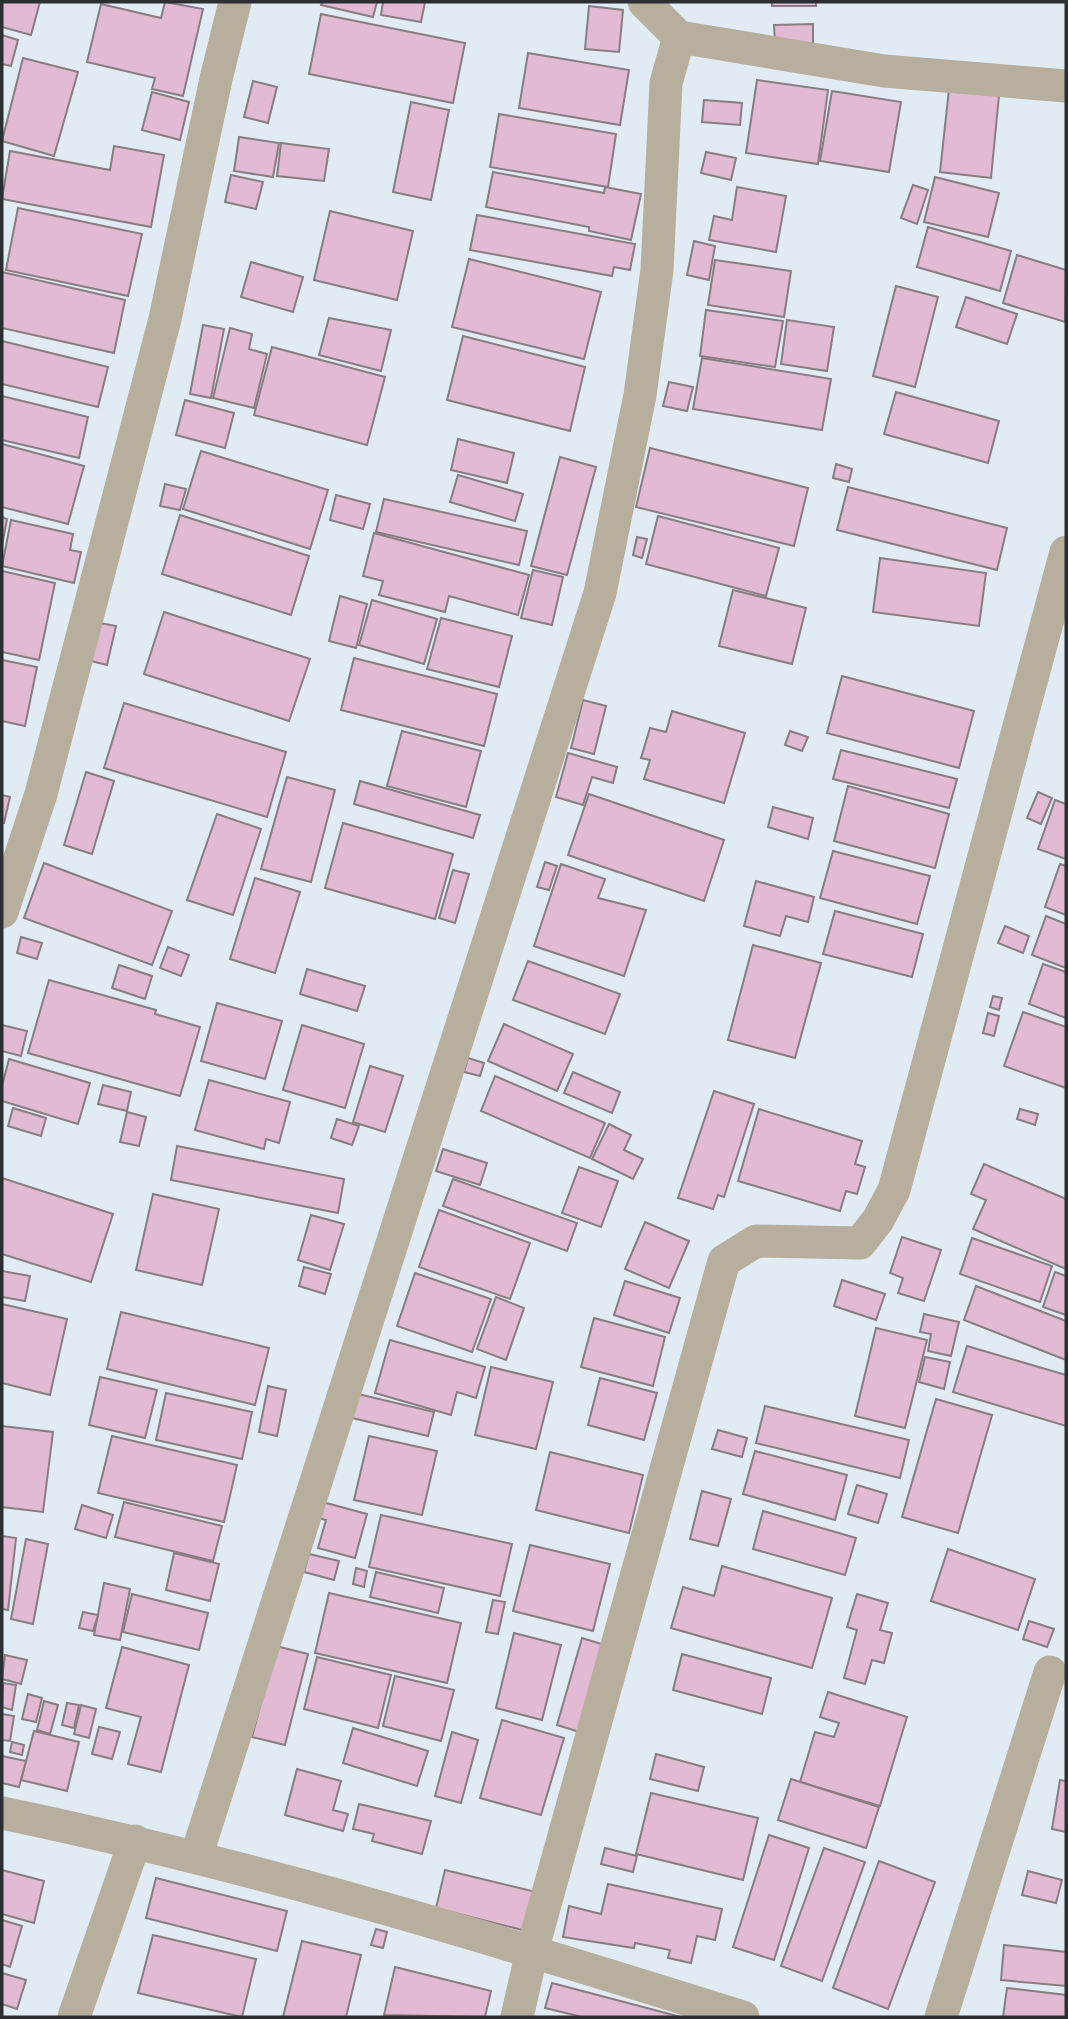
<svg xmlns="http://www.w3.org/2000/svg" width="1068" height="2019" viewBox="0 0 1068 2019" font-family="Quicksand,sans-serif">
<rect width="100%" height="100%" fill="#e1ebf4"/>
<!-- building -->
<g fill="#e3bad3" stroke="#887d84" stroke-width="2">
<path d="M2 2H40L31 35 2 27Z"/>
<path d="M165 2 203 9 183 96 152 89 155 78 87 62 101 4 161 18Z"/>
<path d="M322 2H377L373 17 321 5Z"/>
<path d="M383 2H425L421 22 381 15Z"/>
<rect x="772" y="2" width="44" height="4"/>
<path d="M589 6 623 10 619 52 585 49Z"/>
<path d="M321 14 465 43 453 103 309 74Z"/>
<path d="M813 24V43H775L774 25Z"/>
<path d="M2 35 18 40 11 66 2 64Z"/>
<path d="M528 53 629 70 620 125 519 108Z"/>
<path d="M23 58 78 72 54 156 2 141Z"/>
<path d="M757 80 828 90 818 164 746 153Z"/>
<path d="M950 80 1000 85 991 178 940 172Z"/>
<path d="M253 81 277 87 268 123 244 117Z"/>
<path d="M832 91 901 102 889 172 820 161Z"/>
<path d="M152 92 189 102 180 140 142 130Z"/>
<path d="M704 100 742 103 740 125 702 122Z"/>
<path d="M411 102 449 110 431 200 393 192Z"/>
<path d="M499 114 616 134 608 187 490 167Z"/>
<path d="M239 137 279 143 273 177 234 171Z"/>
<path d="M281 143 329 149 324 181 277 176Z"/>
<path d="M114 146 164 155 151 227 2 199 10 151 110 170Z"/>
<path d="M706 152 736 158 731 180 701 173Z"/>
<path d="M493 172 604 193 605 187 641 194 631 240 589 231V227L486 207Z"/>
<path d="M231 175 263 182 256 209 225 202Z"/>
<path d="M935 177 999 193 988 237 924 222Z"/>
<path d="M913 185 928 190 917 224 901 218Z"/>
<path d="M737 187 786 196 776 252 709 240 714 216 732 220Z"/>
<path d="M18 208 142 234 128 296 6 270Z"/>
<path d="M330 211 413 231 397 300 314 280Z"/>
<path d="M477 215 635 244 630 270 614 267 612 276 470 250Z"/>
<path d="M928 227 1011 251 1000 291 917 267Z"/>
<path d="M694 241 715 246 709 280 687 275Z"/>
<path d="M1017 255 1066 270 1065 322 1003 303Z"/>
<path d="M469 259 601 292 584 359 452 327Z"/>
<path d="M715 260 791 271 784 317 708 305Z"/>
<path d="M251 262 303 277 293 312 241 297Z"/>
<path d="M2 272 125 300 114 353 2 328Z"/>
<path d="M896 286 938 297 915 387 873 376Z"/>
<path d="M966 297 1017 314 1007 344 956 327Z"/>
<path d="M706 310 783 321 775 367 700 356Z"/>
<path d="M329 318 391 330 381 371 319 355Z"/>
<path d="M787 320 834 327 827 371 781 364Z"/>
<path d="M203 325 224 329 211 398 190 394Z"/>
<path d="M230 328 252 334 249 349 267 354 254 408 213 398Z"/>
<path d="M463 336 585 367 570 431 447 400Z"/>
<path d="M2 341 108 367 98 407 2 384Z"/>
<path d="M272 347 385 377 367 445 254 415Z"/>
<path d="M702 358 831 379 822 430 693 409Z"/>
<path d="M669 382 693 387 687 411 663 406Z"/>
<path d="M896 392 999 421 988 463 884 434Z"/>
<path d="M2 396 88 417 79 458 2 440Z"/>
<path d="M185 400 234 413 225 448 176 435Z"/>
<path d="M458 439 514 453 507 483 451 470Z"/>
<path d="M2 444 84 466 68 524 2 507Z"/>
<path d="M650 448 808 488 794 546 636 507Z"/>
<path d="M201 451 328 490 310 549 183 509Z"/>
<path d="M560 457 596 467 567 575 531 566Z"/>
<path d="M836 464 852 469 849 482 833 478Z"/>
<path d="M458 475 523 494 515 521 450 502Z"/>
<path d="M165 484 186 489 180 510 160 506Z"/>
<path d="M848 487 1007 528 997 570 837 530Z"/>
<path d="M336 495 370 504 363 529 330 520Z"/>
<path d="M384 499 527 531 519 565 376 532Z"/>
<path d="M180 515 309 556 291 615 162 574Z"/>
<path d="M658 516 779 548 766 596 646 564Z"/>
<path d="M2 517 7 519 2 546Z"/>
<path d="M11 520 73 534 70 550 81 552 74 583 2 566Z"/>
<path d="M374 533 529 575 518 615 449 596 445 612 379 595 383 581 363 576Z"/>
<path d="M637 537 647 539 642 558 633 555Z"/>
<path d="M880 558 986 573 979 626 873 612Z"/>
<path d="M533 570 563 577 552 625 521 618Z"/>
<path d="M2 571 55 583 39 660 2 652Z"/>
<path d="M733 590 806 608 792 664 719 646Z"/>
<path d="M340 596 367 604 356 648 329 641Z"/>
<path d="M372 600 437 619 424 664 359 645Z"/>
<path d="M164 612 310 659 289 721 144 674Z"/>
<path d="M441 618 512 636 499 687 427 669Z"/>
<path d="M100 623 116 626 107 665 91 661Z"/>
<path d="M354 658 497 694 484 746 341 710Z"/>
<path d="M2 660 37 667 25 726 2 721Z"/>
<path d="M842 676 974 711 959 768 827 733Z"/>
<path d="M583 700 606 706 594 754 571 748Z"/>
<path d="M124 703 286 752 267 817 104 768Z"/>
<path d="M672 711 745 733 724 803 644 779 650 760 641 758 650 728 666 732Z"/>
<path d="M402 731 481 751 466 807 387 786Z"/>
<path d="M790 731 808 737 802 751 785 745Z"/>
<path d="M841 750 957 779 949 808 833 779Z"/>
<path d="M568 753 617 767 613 783 592 777 583 805 556 797Z"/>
<path d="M86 772 114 781 92 854 64 845Z"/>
<path d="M287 777 335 790 311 882 261 869Z"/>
<path d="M360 781 480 815 473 838 354 804Z"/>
<path d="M848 786 949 814 935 868 834 841Z"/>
<path d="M1038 792 1052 798 1041 824 1027 818Z"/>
<path d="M589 794 724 840 704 901 568 855Z"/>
<path d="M2 795 10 797 4 823H2Z"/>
<path d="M1055 800 1066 804V859L1038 849Z"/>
<path d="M773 807 813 818 808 839 768 827Z"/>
<path d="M217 814 261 829 233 915 187 900Z"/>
<path d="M343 823 453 854 435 919 325 888Z"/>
<path d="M833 851 930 876 917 924 820 898Z"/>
<path d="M545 862 557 866 549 890 537 887Z"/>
<path d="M44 863 172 911 152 965 24 918Z"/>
<path d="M561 864 605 879 598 898 646 910 624 976 534 946Z"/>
<path d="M1060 864 1066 866V915L1045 907Z"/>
<path d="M453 870 469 874 455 923 439 918Z"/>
<path d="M255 878 300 892 275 973 230 959Z"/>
<path d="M756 881 814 897 808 922 786 916 780 936 744 926Z"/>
<path d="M835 911 923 934 912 977 823 954Z"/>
<path d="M1046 916 1066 924V968L1032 955Z"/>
<path d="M1005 926 1029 936 1023 953 998 943Z"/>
<path d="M21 937 42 943 37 959 17 953Z"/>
<path d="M753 945 821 963 795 1058 728 1040Z"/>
<path d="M168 947 189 955 181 976 160 968Z"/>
<path d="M528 961 620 994 605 1034 513 1000Z"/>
<path d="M1043 964 1066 972V1018L1029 1004Z"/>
<path d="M119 965 152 976 145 999 112 988Z"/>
<path d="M307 969 365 986 357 1011 300 994Z"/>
<path d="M49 980 156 1010 155 1014 200 1027 180 1096 28 1053Z"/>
<path d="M993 996 1002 998 999 1010 990 1007Z"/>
<path d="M217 1003 282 1021 265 1079 201 1061Z"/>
<path d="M1023 1012 1066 1027V1088L1004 1066Z"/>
<path d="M988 1013 999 1016 994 1036 983 1033Z"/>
<path d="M504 1024 573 1054 557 1091 488 1061Z"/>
<path d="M2 1025 27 1031 21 1056 2 1051Z"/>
<path d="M302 1025 364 1044 345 1108 283 1090Z"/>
<path d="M468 1058 484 1063 480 1076 464 1072Z"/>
<path d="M9 1059 90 1083 78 1124 2 1101V1086Z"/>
<path d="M370 1066 403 1076 385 1132 353 1122Z"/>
<path d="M573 1072 620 1092 612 1113 564 1093Z"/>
<path d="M495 1076 605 1123 590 1158 481 1111Z"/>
<path d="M209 1080 290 1102 279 1143 266 1139 264 1149 195 1130Z"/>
<path d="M103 1085 131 1092 127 1111 98 1104Z"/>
<path d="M714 1091 754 1104 724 1197 718 1195 713 1209 678 1198Z"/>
<path d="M13 1108 46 1118 41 1136 8 1126Z"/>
<path d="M759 1109 862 1141 855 1164 865 1167 857 1194 846 1191 840 1211 738 1181Z"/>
<path d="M1020 1109 1038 1114 1035 1125 1017 1119Z"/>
<path d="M127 1112 146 1117 139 1146 120 1142Z"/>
<path d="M337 1119 359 1126 352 1145 331 1138Z"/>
<path d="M609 1124 631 1135 624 1150 643 1159 633 1179 592 1159Z"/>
<path d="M177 1146 344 1179 338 1213 171 1180Z"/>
<path d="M443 1149 487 1163 480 1185 436 1171Z"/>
<path d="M984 1164 1066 1199V1269L973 1229 986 1200 971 1194Z"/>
<path d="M579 1167 618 1181 601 1227 562 1213Z"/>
<path d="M2 1178 113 1214 91 1282 2 1254Z"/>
<path d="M453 1179 577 1223 567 1251 443 1206Z"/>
<path d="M153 1194 219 1209 202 1285 136 1270Z"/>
<path d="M439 1210 530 1243 510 1299 419 1267Z"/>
<path d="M311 1215 344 1224 330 1270 298 1260Z"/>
<path d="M645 1222 689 1241 669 1288 625 1269Z"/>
<path d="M902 1237 941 1250 924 1301 898 1293 903 1278 890 1273Z"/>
<path d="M972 1238 1052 1266 1040 1302 960 1274Z"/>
<path d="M304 1267 331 1274 325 1294 299 1286Z"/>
<path d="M2 1271 30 1276 25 1301 2 1297Z"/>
<path d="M1055 1272 1066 1276V1315L1043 1307Z"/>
<path d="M415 1273 491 1299 472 1352 397 1326Z"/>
<path d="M842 1280 885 1294 876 1320 834 1306Z"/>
<path d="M625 1281 680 1298 669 1333 614 1315Z"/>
<path d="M976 1286 1066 1321V1360L964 1320Z"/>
<path d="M496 1297 524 1308 506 1360 477 1349Z"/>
<path d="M2 1304 67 1319 50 1395 2 1383Z"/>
<path d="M121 1312 269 1348 255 1405 107 1369Z"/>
<path d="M924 1314 959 1322 951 1356 928 1351 931 1334 920 1332Z"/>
<path d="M594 1318 665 1337 653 1386 581 1367Z"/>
<path d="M876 1328 927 1340 905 1428 855 1416Z"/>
<path d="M390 1340 485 1367 476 1398 457 1392 451 1415 375 1393Z"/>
<path d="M967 1346 1066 1375V1426L953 1392Z"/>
<path d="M925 1357 950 1362 944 1389 919 1382Z"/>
<path d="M491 1367 553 1382 536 1449 475 1435Z"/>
<path d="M100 1377 157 1390 145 1438 89 1425Z"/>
<path d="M600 1378 657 1393 644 1440 588 1425Z"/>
<path d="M268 1386 286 1390 277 1436 259 1432Z"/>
<path d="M166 1393 252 1412 242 1459 156 1440Z"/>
<path d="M358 1394 434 1412 428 1436 352 1418Z"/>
<path d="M936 1399 992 1415 958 1533 902 1517Z"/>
<path d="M765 1406 909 1440 900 1478 756 1443Z"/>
<path d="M2 1426 53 1432 43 1512 2 1507Z"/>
<path d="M718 1430 747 1438 742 1457 712 1449Z"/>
<path d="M112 1436 237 1465 224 1522 98 1493Z"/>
<path d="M369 1436 437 1451 422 1515 354 1500Z"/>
<path d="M755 1451 847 1475 835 1520 743 1494Z"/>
<path d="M550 1452 643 1475 629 1533 536 1510Z"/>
<path d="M857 1485 887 1494 878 1523 848 1514Z"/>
<path d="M702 1491 731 1499 718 1546 690 1539Z"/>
<path d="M319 1501 367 1514 355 1558 318 1548 326 1520 314 1517Z"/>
<path d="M124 1502 222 1526 213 1561 115 1537Z"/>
<path d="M82 1505 113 1515 106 1538 75 1529Z"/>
<path d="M763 1511 856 1538 845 1575 753 1549Z"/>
<path d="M381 1515 512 1544 500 1596 369 1567Z"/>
<path d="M2 1536 16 1538 8 1610 2 1609Z"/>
<path d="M26 1539 48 1544 33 1624 11 1619Z"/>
<path d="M530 1545 610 1564 593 1631 513 1611Z"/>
<path d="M948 1549 1035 1579 1018 1630 931 1601Z"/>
<path d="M174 1553 219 1564 210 1601 166 1590Z"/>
<path d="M309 1554 339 1561 334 1580 304 1572Z"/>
<path d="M722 1566 832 1598 812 1668 671 1628 683 1587 714 1596Z"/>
<path d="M356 1568 367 1571 364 1587 353 1584Z"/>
<path d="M376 1572 444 1588 438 1613 370 1597Z"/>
<path d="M104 1583 130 1589 120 1640 94 1635Z"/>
<path d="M329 1593 461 1623 447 1683 315 1653Z"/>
<path d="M132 1594 208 1613 199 1650 123 1632Z"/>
<path d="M857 1594 888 1603 880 1630 892 1633 884 1663 872 1660 865 1684 844 1678 857 1630 847 1627Z"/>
<path d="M493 1600 505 1602 498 1634 486 1632Z"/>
<path d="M83 1612 98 1615 93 1631 79 1628Z"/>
<path d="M1029 1621 1054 1629 1047 1647 1023 1639Z"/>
<path d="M514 1633 561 1645 542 1720 496 1708Z"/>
<path d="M582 1638 611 1647 586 1734 557 1725Z"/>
<path d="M276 1646 308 1654 285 1745 252 1737Z"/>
<path d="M122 1647 189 1665 161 1772 128 1764 141 1717 106 1708Z"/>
<path d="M682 1654 771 1678 762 1714 673 1690Z"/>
<path d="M5 1655 27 1660 21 1684 2 1679Z"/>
<path d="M317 1657 391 1675 378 1728 304 1709Z"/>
<path d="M395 1676 454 1690 441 1741 383 1726Z"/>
<path d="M3 1683 16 1685 12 1710 2 1707Z"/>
<path d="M828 1692 907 1717 880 1806 800 1782 815 1732 834 1737 839 1723 820 1717Z"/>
<path d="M28 1694 42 1698 36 1722 22 1719Z"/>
<path d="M44 1701 58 1705 50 1734 37 1730Z"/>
<path d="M67 1703 79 1705 74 1728 62 1725Z"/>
<path d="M81 1705 96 1709 89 1738 74 1734Z"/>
<path d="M2 1714 14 1716 10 1741 2 1740Z"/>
<path d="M502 1720 564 1738 541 1815 480 1798Z"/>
<path d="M99 1727 120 1732 112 1759 92 1754Z"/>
<path d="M353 1728 428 1751 417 1786 343 1763Z"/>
<path d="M34 1731 79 1742 67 1791 21 1780Z"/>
<path d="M452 1732 478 1740 461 1803 435 1796Z"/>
<path d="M12 1742 24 1745 22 1755 10 1752Z"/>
<path d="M656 1754 704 1767 698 1791 650 1779Z"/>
<path d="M2 1756 26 1761 19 1787 2 1783Z"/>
<path d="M297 1769 341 1781 333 1810 348 1814 343 1831 285 1815Z"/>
<path d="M791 1779 879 1807 866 1848 778 1820Z"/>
<path d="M1060 1780 1066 1781V1832L1052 1829Z"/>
<path d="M651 1793 758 1818 743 1880 636 1854Z"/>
<path d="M359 1804 431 1821 422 1854 372 1841 374 1834 353 1829Z"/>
<path d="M769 1835 809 1848 774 1960 733 1947Z"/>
<path d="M605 1848 637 1856 633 1872 601 1864Z"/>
<path d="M824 1848 865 1862 822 1981 781 1966Z"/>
<path d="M879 1861 935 1882 888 2009 833 1988Z"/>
<path d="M2 1870 44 1881 34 1923 2 1914Z"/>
<path d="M445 1870 536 1892 526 1931 436 1908Z"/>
<path d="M1028 1871 1062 1880 1056 1903 1022 1895Z"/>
<path d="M156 1878 287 1911 277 1951 146 1918Z"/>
<path d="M608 1884 722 1909 715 1940 697 1936 691 1963 668 1958 670 1950 635 1943 634 1948 563 1937 569 1906 601 1914Z"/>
<path d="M2 1920 22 1926 10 1967 2 1964Z"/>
<path d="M376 1929 387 1932 383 1948 371 1945Z"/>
<path d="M153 1935 256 1959 242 2017 138 1993Z"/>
<path d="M302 1941 361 1955 346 2017H283Z"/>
<path d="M1004 1945 1066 1952V1986L1001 1980Z"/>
<path d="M395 1967 491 1991 485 2017 384 2015Z"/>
<path d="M2 1973 26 1980 17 2009 2 2004Z"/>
<path d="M552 1983 681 2017H582L545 2008Z"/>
<path d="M1007 1988 1066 1995V2017H1003Z"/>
</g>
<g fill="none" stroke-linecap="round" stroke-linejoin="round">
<!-- minor -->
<g stroke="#b8ae9d" stroke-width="33">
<path d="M644 2 679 37 884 71 1066 86"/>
<path d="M2 912 41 794 165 319 216 79 235 2"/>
<path d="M2 1813C253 1865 498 1940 743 2017"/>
<path d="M196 1857 600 593 640 395 657 270 666 83 679 37"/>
<path d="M74 2017 135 1841"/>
<path d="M517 2017 532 1951 724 1261 756 1241 860 1243 878 1220 894 1190 1066 552"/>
<path d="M941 2017 1050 1672"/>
</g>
</g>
<!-- border -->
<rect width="1068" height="2019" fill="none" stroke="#2b2f33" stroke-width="7"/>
</svg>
